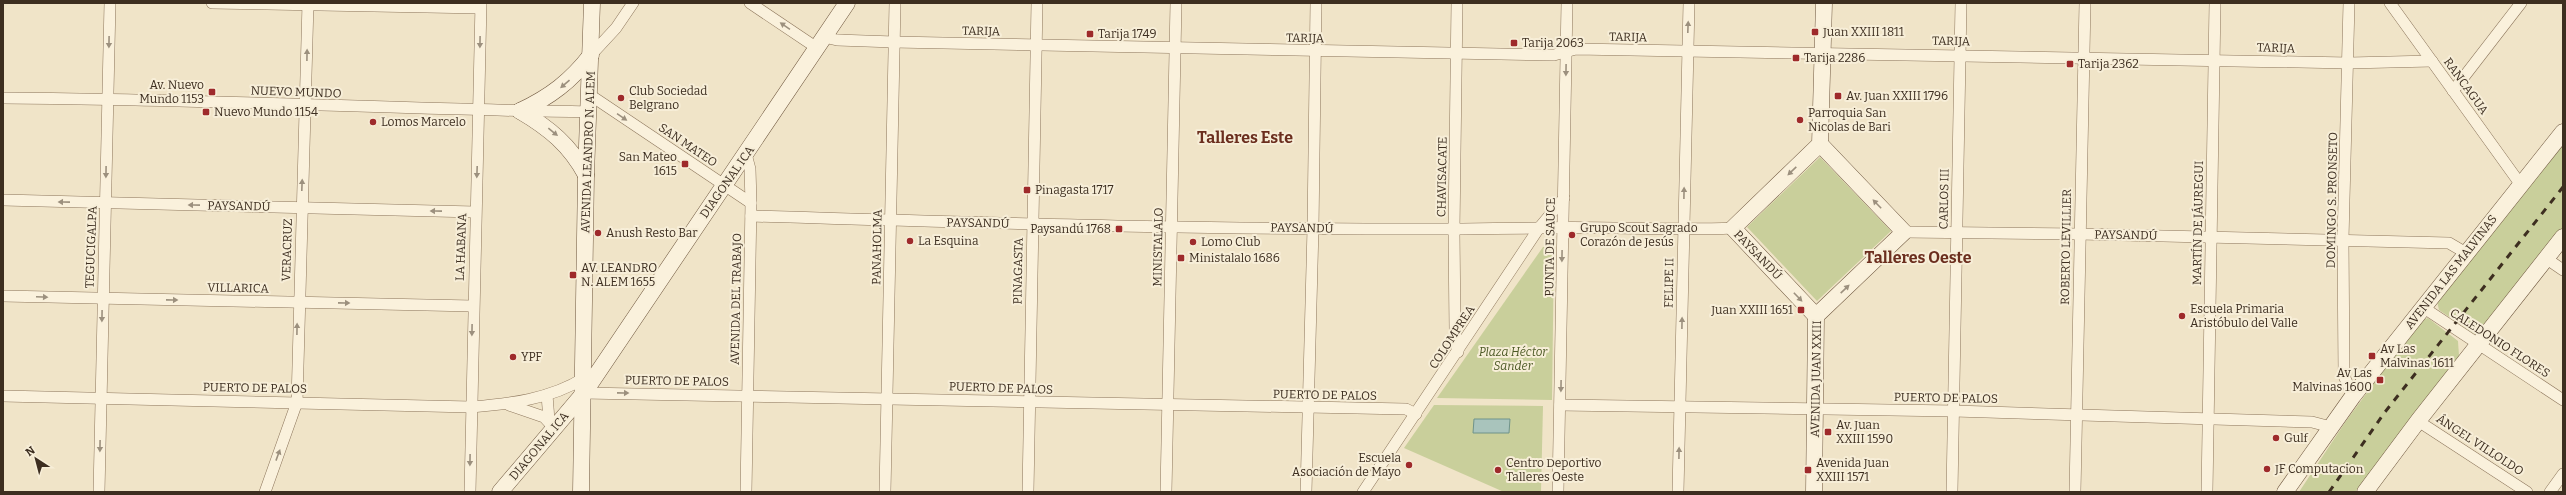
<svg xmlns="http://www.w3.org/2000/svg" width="2566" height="495" viewBox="0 0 2566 495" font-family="Bitter,serif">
<rect width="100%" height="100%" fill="#f0e4c8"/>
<!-- green -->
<g fill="#c9cf9b">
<path d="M2563 145V231L2476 335 2439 310 2437 301Z"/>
<path d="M1820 157 1891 231 1817 301 1747 227Z"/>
<path d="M1543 247H1554L1552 400 1437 398Z"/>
<path d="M2428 318 2458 341 2459 356 2355 492H2299L2346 421 2420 321Z"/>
<path d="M1434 405 1543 406 1541 492H1504L1404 448Z"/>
</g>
<!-- water -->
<path fill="#a9c4bc" stroke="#6f938a" d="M1474 419H1510L1509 433H1473Z"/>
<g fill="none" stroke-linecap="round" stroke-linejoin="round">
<!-- minor casing -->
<g stroke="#8d765c" stroke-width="12">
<g id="minor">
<path d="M212 3 480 8"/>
<path d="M750 3 817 48"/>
<path d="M1457 3 1454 230 1455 330 1458 352"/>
<path d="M2349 3 2343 239 2344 376 2353 396"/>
<path d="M2390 3 2521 185"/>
<path d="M824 37 837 40 894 42 1554 55 1576 49 2349 63 2432 61"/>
<path d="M591 55 616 28 633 3"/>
<path d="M2453 91 2521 3"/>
<path d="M590 95 751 203"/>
<path d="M3 98C198 99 393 109 589 112"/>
<path d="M3 200 475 212"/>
<path d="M751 216C1014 224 1277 232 1540 228 1604 226 1668 231 1733 228"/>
<path d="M1904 232 2080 234 2449 243 2466 253"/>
<path d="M2547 259 2563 270"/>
<path d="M3 296 473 306"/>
<path d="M2424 308 2563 400"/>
<path d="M584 393 1406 409 1416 414"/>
<path d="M547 395 549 420"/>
<path d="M3 396 471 407C509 404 551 399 584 378"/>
<path d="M509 405 544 417 554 428"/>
<path d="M1560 405 1954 411 2312 422 2331 427"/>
<path d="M2418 421 2527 492"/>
<path d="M99 492 110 3"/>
<path d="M265 492 297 402 308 3"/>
<path d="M470 492 481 3"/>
<path d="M746 492 751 203 750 169 746 154"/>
<path d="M885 492 895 3"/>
<path d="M1028 492 1037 3"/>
<path d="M1166 492 1176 3"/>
<path d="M1306 492 1313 228 1316 3"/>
<path d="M1363 492 1539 228 1564 198"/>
<path d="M1558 492 1567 3"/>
<path d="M1678 492 1689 3"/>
<path d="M1952 492 1961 3"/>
<path d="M2075 492 2085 3"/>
<path d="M2207 492 2215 3"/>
<path d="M2550 492 2563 474"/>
</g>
</g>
<!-- secondary casing -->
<g stroke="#6f573f" stroke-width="17">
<g id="secondary">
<path d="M520 111C549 128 570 145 586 175"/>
<path d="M520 111C550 97 571 81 591 55"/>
<path d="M1816 316 1733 228 1820 144 1824 3"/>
<path d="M500 492 584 393 847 3"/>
<path d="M581 492 586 175 592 3"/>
<path d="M1814 492 1816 316 1904 232 1820 144"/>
<path d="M2285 492 2353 396 2563 132"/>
<path d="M2365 492 2418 421 2563 237"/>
</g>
</g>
<!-- minor -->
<use href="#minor" stroke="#faf1dc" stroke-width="11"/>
<!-- secondary -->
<use href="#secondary" stroke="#faf1dc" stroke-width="16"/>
<!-- rail -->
<path stroke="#3d2e20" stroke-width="3" stroke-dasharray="7 7" stroke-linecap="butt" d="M2329 492 2385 412 2563 187"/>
</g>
<!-- one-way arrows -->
<defs><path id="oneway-solid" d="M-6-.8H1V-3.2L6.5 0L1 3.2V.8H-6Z"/></defs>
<g fill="#9c907e">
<use href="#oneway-solid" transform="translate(785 26) rotate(-146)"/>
<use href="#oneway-solid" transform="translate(1688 27) rotate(-88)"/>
<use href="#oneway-solid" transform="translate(109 42) rotate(91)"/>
<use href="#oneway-solid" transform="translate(480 42) rotate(91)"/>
<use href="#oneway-solid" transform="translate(307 55) rotate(-89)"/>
<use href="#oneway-solid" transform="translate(1566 70) rotate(91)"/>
<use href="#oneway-solid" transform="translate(565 84) rotate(139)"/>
<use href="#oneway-solid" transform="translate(622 117) rotate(34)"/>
<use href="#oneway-solid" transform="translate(553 132) rotate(39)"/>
<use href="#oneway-solid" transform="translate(1792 171) rotate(136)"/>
<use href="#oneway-solid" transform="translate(106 172) rotate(91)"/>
<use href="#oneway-solid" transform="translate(477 172) rotate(92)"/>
<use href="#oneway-solid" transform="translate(302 185) rotate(-88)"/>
<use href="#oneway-solid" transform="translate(1684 193) rotate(-89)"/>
<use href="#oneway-solid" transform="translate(64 202) rotate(-179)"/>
<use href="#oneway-solid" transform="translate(1877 204) rotate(-134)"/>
<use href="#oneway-solid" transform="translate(194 205) rotate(-179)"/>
<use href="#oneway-solid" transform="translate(436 211) rotate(-179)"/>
<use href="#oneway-solid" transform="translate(1562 256) rotate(91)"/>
<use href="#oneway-solid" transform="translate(1845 289) rotate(-44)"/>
<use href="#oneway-solid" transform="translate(42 297) rotate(2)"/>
<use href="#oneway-solid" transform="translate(1798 297) rotate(46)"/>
<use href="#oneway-solid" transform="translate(172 300) rotate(1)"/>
<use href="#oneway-solid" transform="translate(344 303) rotate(1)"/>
<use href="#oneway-solid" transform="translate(102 316) rotate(91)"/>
<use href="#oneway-solid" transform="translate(1682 323) rotate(-89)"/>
<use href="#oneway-solid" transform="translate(297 329) rotate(-89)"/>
<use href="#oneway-solid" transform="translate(472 330) rotate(91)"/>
<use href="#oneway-solid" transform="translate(1561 386) rotate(91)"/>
<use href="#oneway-solid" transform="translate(623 393) rotate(1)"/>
<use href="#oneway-solid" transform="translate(100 446) rotate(91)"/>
<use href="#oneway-solid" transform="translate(1679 453) rotate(-89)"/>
<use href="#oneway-solid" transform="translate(278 455) rotate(-70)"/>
<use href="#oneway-solid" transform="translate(470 460) rotate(91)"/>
</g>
<!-- markers -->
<g fill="#9e2a2b" stroke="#f7eed8" stroke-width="1.5">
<rect x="1811" y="28" width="8" height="8" rx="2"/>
<rect x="1086" y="30" width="8" height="8" rx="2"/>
<rect x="1510" y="39" width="8" height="8" rx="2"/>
<rect x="1792" y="54" width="8" height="8" rx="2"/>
<rect x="2066" y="60" width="8" height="8" rx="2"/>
<rect x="208" y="88" width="8" height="8" rx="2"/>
<rect x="1834" y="92" width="8" height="8" rx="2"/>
<circle cx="621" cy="98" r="4"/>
<rect x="202" y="108" width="8" height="8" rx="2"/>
<circle cx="1800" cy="120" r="4"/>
<circle cx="373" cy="122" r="4"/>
<rect x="681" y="160" width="8" height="8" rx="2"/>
<rect x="1023" y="186" width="8" height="8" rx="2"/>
<rect x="1115" y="225" width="8" height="8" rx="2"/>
<circle cx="598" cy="233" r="4"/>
<circle cx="1572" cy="235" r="4"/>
<circle cx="910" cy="241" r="4"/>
<circle cx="1193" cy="242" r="4"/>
<rect x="1177" y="254" width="8" height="8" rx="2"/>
<rect x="569" y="271" width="8" height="8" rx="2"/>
<rect x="1797" y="306" width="8" height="8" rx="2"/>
<circle cx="2182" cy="316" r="4"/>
<rect x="2368" y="352" width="8" height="8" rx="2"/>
<circle cx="513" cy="357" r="4"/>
<rect x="2376" y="376" width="8" height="8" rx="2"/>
<rect x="1824" y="428" width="8" height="8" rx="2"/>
<circle cx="2276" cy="438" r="4"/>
<circle cx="1409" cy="465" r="4"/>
<circle cx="2267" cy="469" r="4"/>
<circle cx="1498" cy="470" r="4"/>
<rect x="1804" y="466" width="8" height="8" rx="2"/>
</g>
<g text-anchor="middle" stroke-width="4" stroke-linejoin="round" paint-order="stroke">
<!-- street labels -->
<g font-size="12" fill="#3d2e20" stroke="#f7eed8">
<text transform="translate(981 31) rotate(1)" y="4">TARIJA</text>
<text transform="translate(1628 37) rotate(1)" y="4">TARIJA</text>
<text transform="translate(1305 38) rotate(1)" y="4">TARIJA</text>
<text transform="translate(1951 41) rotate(1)" y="4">TARIJA</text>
<text transform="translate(2276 48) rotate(2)" y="4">TARIJA</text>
<text transform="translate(2466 86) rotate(54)" y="4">RANCAGUA</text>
<text transform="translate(296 92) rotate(2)" y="4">NUEVO MUNDO</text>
<text transform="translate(688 145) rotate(34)" y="4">SAN MATEO</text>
<text transform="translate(588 152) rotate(-88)" y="4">AVENIDA LEANDRO N. ALEM</text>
<text transform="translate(1442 177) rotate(-89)" y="4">CHAVISACATE</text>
<text transform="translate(727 182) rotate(-55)" y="4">DIAGONAL ICA</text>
<text transform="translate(1944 199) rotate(-89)" y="4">CARLOS III</text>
<text transform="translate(2332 200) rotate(-89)" y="4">DOMINGO S. PRONSETO</text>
<text transform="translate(239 206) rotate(1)" y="4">PAYSANDÚ</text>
<text transform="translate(978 223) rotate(1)" y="4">PAYSANDÚ</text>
<text transform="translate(2198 223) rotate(-89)" y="4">MARTÍN DE JÁUREGUI</text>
<text transform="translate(1302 228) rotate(1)" y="4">PAYSANDÚ</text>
<text transform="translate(2126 235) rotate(1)" y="4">PAYSANDÚ</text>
<text transform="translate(91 247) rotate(-88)" y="4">TEGUCIGALPA</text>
<text transform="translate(461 247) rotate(-88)" y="4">LA HABANA</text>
<text transform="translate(877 247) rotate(-89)" y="4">PANAHOLMA</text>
<text transform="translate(1158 247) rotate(-89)" y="4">MINISTALALO</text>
<text transform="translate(1550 247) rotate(-89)" y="4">PUNTA DE SAUCE</text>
<text transform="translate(2066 247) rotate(-89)" y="4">ROBERTO LEVILLIER</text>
<text transform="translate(287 250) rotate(-88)" y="4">VERACRUZ</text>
<text transform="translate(1758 255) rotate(46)" y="4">PAYSANDÚ</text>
<text transform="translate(1018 271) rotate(-89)" y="4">PINAGASTA</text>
<text transform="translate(2451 272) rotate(-52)" y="4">AVENIDA LAS MALVINAS</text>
<text transform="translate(1669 283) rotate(-89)" y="4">FELIPE II</text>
<text transform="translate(238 288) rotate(1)" y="4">VILLARICA</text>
<text transform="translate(736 299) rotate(-89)" y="4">AVENIDA DEL TRABAJO</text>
<text transform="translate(1452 337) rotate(-57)" y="4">COLOMPREA</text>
<text transform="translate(2500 343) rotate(33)" y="4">CALEDONIO FLORES</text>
<text transform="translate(1816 379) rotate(-89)" y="4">AVENIDA JUAN XXIII</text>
<text transform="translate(677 381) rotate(1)" y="4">PUERTO DE PALOS</text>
<text transform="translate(255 388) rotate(1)" y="4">PUERTO DE PALOS</text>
<text transform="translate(1001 388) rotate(2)" y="4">PUERTO DE PALOS</text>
<text transform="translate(1325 395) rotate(1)" y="4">PUERTO DE PALOS</text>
<text transform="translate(1946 398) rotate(1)" y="4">PUERTO DE PALOS</text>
<text transform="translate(2480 445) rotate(33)" y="4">ÁNGEL VILLOLDO</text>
<text transform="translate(539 446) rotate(-50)" y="4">DIAGONAL ICA</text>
</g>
<!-- poi labels -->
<g font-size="12" fill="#3d2e20" stroke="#f7eed8" text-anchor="start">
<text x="1823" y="36">Juan XXIII 1811</text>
<text x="1098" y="38">Tarija 1749</text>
<text x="1522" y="47">Tarija 2063</text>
<text x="1804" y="62">Tarija 2286</text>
<text x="2078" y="68">Tarija 2362</text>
<text x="204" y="89" text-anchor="end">Av. Nuevo<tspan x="204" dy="14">Mundo 1153</tspan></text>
<text x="629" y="95">Club Sociedad<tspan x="629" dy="14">Belgrano</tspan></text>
<text x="1846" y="100">Av. Juan XXIII 1796</text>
<text x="214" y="116">Nuevo Mundo 1154</text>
<text x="1808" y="117">Parroquia San<tspan x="1808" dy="14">Nicolas de Bari</tspan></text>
<text x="381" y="126">Lomos Marcelo</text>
<text x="677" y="161" text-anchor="end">San Mateo<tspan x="677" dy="14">1615</tspan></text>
<text x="1035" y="194">Pinagasta 1717</text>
<text x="1580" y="232">Grupo Scout Sagrado<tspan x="1580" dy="14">Corazón de Jesús</tspan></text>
<text x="1111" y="233" text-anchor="end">Paysandú 1768</text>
<text x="606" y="237">Anush Resto Bar</text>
<text x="918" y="245">La Esquina</text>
<text x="1201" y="246">Lomo Club</text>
<text x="1189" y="262">Ministalalo 1686</text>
<text x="581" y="272">AV. LEANDRO<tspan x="581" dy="14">N. ALEM 1655</tspan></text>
<text x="2190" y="313">Escuela Primaria<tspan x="2190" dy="14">Aristóbulo del Valle</tspan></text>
<text x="1793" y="314" text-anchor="end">Juan XXIII 1651</text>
<text x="2380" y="353">Av Las<tspan x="2380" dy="14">Malvinas 1611</tspan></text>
<text x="521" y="361">YPF</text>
<text x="2372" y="377" text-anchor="end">Av Las<tspan x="2372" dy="14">Malvinas 1600</tspan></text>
<text x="1836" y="429">Av. Juan<tspan x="1836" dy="14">XXIII 1590</tspan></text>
<text x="2284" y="442">Gulf</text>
<text x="1401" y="462" text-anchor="end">Escuela<tspan x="1401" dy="14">Asociación de Mayo</tspan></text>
<text x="1506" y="467">Centro Deportivo<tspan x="1506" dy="14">Talleres Oeste</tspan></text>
<text x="1816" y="467">Avenida Juan<tspan x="1816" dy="14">XXIII 1571</tspan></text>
<text x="2275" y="473">JF Computacion</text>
</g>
<!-- park labels -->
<g font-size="12" font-style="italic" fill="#4d5a26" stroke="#f7eed8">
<text x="1513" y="356">Plaza Héctor<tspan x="1513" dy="14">Sander</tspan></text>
</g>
<!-- district labels -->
<g font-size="16" font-weight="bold" fill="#6b2e1e" stroke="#f7eed8">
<text x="1245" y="143">Talleres Este</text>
<text x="1918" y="263">Talleres Oeste</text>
</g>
</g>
<!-- border -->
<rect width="2566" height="495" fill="none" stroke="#3d2e20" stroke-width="8"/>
<!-- north arrow -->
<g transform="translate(36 459) rotate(324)" stroke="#f7eed8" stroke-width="3" paint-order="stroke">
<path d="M0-3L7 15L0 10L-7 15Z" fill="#3d2e20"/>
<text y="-6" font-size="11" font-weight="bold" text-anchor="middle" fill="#3d2e20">N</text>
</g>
</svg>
